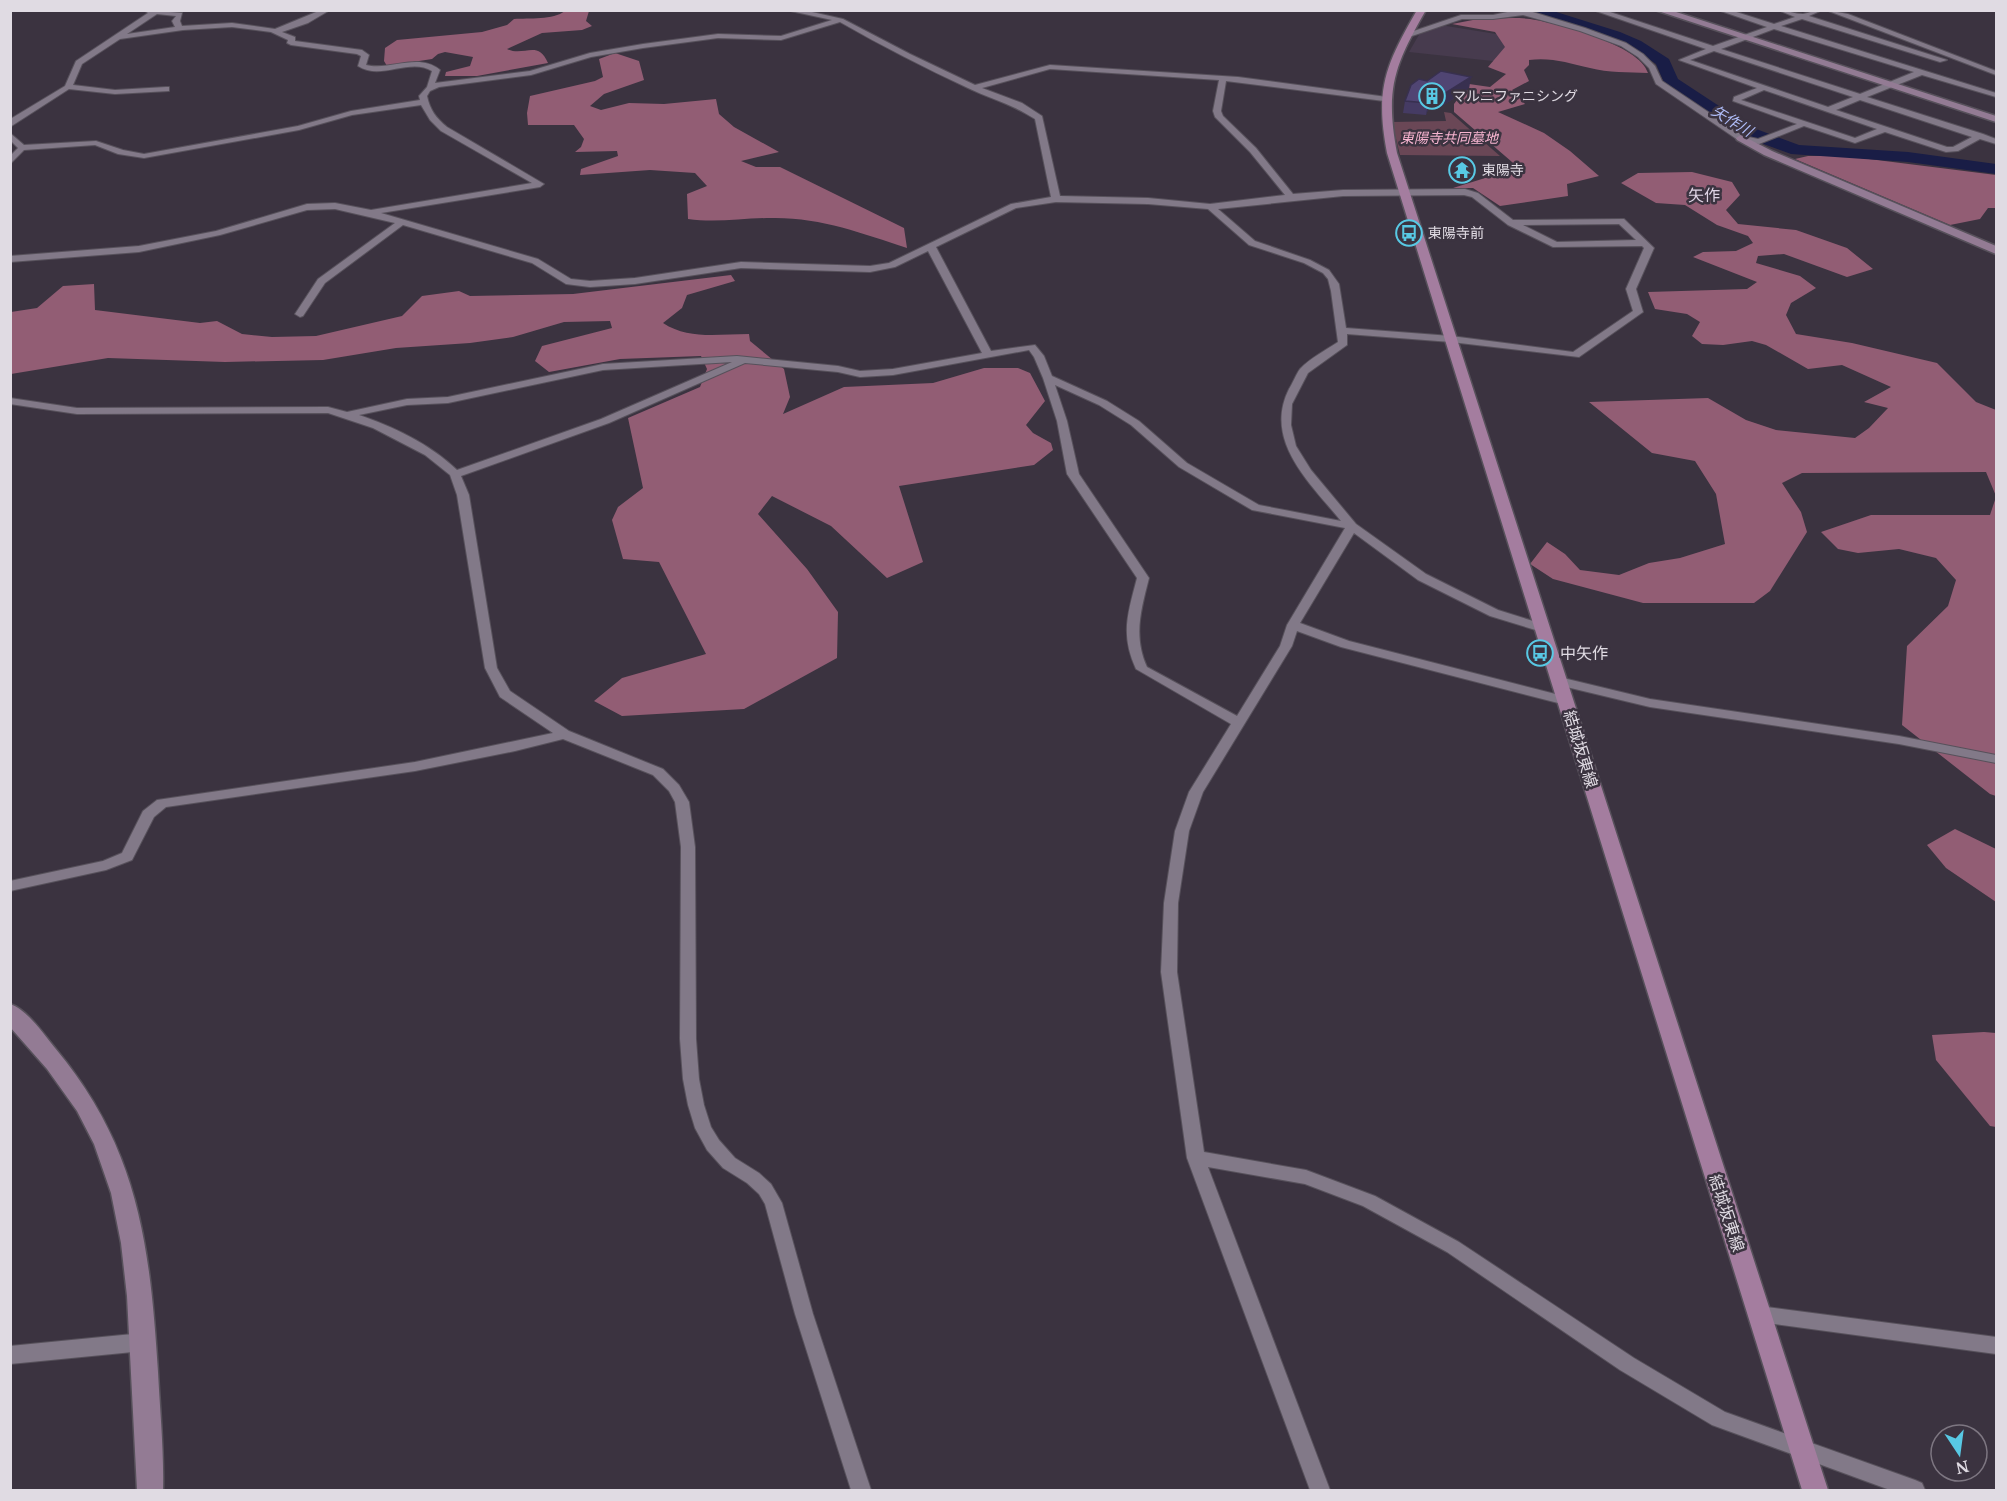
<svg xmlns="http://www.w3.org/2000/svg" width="2007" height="1501" viewBox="0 0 2007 1501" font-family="'Noto Serif','Noto Sans JP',serif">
<rect width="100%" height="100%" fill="#3b3340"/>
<!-- built -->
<path fill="#473b4e" d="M1440 25 1515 37 1502 62 1409 52 1420 33Z"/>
<!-- green -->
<path fill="#6a4756" d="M1444 112 1451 113 1500 156 1400 155 1392 122 1446 121Z"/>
<!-- forest -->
<g fill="#925d74">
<path d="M565 11H589L586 21 592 26 582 30 542 33 507 49C524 57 538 39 548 63L477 76H445L446 72 470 66 473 57 445 52 438 54 432 59 387 66 384 61 385 48 397 40 482 32 507 25 514 19C529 18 553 20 565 11Z"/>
<path d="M1478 19C1495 19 1513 17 1530 19 1557 23 1640 45 1648 73 1629 72 1608 73 1590 68 1568 63 1551 57 1529 60V65L1524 70 1529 81 1512 90 1525 104 1498 112 1544 133 1570 151 1599 176 1567 184 1568 196 1500 206 1473 188H1453L1514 169 1512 162 1454 112V104L1469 84 1490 87 1506 74 1488 67 1505 47 1495 32 1452 24Z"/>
<path d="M615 53 639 61 644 80 604 94 590 106 601 110 629 103 664 104 716 99 719 114 734 127 779 152 741 161 756 167H780L904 228 907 248C861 233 820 217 771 218 743 218 716 223 688 219L687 194 707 186 695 173 650 170 580 175 581 169 618 156 617 151 575 152 581 147 584 139 574 125H528L527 113 530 96 595 81 603 77 599 59Z"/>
<path d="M1808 156H1845L1996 175V208H1988L1980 219 1950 225 1795 159Z"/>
<path d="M1692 172 1732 182 1740 195 1726 210 1738 224 1796 230 1847 248 1873 269 1847 277 1784 254 1758 256 1756 263 1800 276 1816 288 1791 303 1786 315 1796 334 1852 343 1937 363 1976 402 1996 410V496L1986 472 1802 473 1782 483 1801 512 1807 532 1770 591 1754 603H1643L1553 579 1530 564 1547 542 1565 554 1580 570 1619 575 1649 563 1680 558 1725 544 1716 494 1695 461 1652 453 1589 402 1708 398 1746 420 1776 430 1855 438 1869 428 1888 408 1864 402 1891 387 1842 365 1808 369 1766 345 1752 341 1723 345 1702 344 1692 336 1700 322 1687 314 1655 309 1648 292 1747 289 1757 282 1693 257 1703 252 1736 251 1753 243 1748 236 1717 225 1685 205 1656 203 1621 183 1638 173Z"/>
<path d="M731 275 735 281 687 295 682 308 663 323C689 340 718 334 749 334L750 341 784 369 790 397 783 414 844 387 933 383 984 368H1018L1030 373 1045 401 1026 425 1033 433 1051 443 1053 450 1034 465 899 486 923 562 887 578 831 526 772 496 758 514 807 569 838 612 837 658 744 709 622 716 594 701 622 678 706 654 659 562 623 559 612 520 618 507 643 488 628 418 700 387 707 369 701 356 620 359 549 372 535 361 542 346 612 328 610 321 564 322 513 337 470 343 396 348 323 360 225 362 108 358 11 374V312L37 308 63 286 94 284 95 310 200 323 217 321 242 334 272 337 316 336 402 316 422 296 459 291 470 296 573 294Z"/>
<path d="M1996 497V796L1990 794 1902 725 1907 646 1948 606 1956 580 1936 558 1899 549 1858 553 1838 549 1821 532 1871 515H1990Z"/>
<path d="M1955 829 1996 849V902L1946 868 1927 845Z"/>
<path d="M1984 1032 1996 1033V1127L1990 1126 1936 1060 1932 1035Z"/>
</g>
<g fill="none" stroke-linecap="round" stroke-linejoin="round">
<!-- river -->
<path fill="#191d46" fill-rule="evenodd" d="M1526 10H1550L1620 32 1641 41 1669 59 1678 79 1751 127 1799 145 1908 152 1996 164V174L1908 162 1791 154 1739 135 1665 85 1656 64 1631 47 1610 38 1528 13Z"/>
<!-- street casing -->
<g stroke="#57515b" stroke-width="2">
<g id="street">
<path d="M144 10 182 13 180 21 182 26 232 23 275 29 321 10H330L308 23 282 32 295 37V41L362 50 369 55 366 65C390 71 419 52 440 70L435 83 530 71 590 53 643 44 718 34 781 36 832 20 786 10H803L843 19 910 54 975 85 1050 65 1238 77 1387 97V101H1384L1226 81 1221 111 1223 116 1256 148 1293 194 1343 190 1465 189 1478 193 1513 220 1624 219 1654 248 1636 289 1643 312 1579 357 1451 342 1347 334V345L1308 373 1292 404 1291 425 1296 446 1311 470 1356 524 1426 574 1498 610 1546 625 1548 628 1542 632 1490 616 1418 580 1354 533 1300 623 1349 641 1571 698 1573 701 1566 705 1341 647 1297 631 1292 646 1203 792 1189 831 1178 903 1177 972 1204 1152 1306 1170 1375 1196 1459 1242 1634 1358 1725 1412 1915 1480 1922 1483 1925 1490H1890L1712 1425 1620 1370 1447 1252 1363 1206 1305 1184 1208 1167 1330 1490H1310L1187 1158 1161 972 1164 903 1175 831 1189 792 1231 724 1136 669C1120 634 1128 613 1137 578L1067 474 1057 421 1043 378 1034 357 1029 350 893 375 860 377 838 372 745 363 609 423 461 476 469 495 497 668 510 691 569 731 663 769 679 785 689 802 695 847 696 1039 699 1079 704 1105 711 1127 719 1140 735 1158 759 1173 771 1184 782 1203 813 1314 871 1490H851L795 1314 765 1204 759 1194 747 1183 723 1168 707 1150 695 1128 688 1105 683 1079 680 1039 681 847 675 802 669 791 653 775 563 739 515 751 415 771 166 807 154 817 132 860 106 870 10 891V881L103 861 122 853 143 811 157 800 415 762 553 733 500 697 485 668 457 495 450 475 425 455 373 428 328 413 77 414 10 404V398L77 408 328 407 347 412 407 399 448 397 603 364 737 356 838 366 860 371 893 369 982 353 928 251 895 267 870 272 741 268 635 284 590 287 566 284 532 263 403 225 325 283 303 316 300 317 295 314 318 279 395 223 335 209 307 210 220 235 139 252 10 262V256L139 246 216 231 307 204 335 203 371 210 532 183 441 131 430 120 421 105 352 115 299 130 144 158 118 154 95 145 24 150 10 164V156L18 148 10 140V133L24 145 96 141 123 150 144 154 298 126 351 111 420 100 419 96 427 87 432 71C410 57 381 81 358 66L361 56 357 54 291 45 287 43 288 40 271 32 232 27 183 30 120 39 82 64 73 85 115 90 166 87H169V91L115 94 69 89 10 127 12 118 65 86 76 61 148 13ZM157 14 176 16 172 21 175 27 127 34ZM840 22C882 46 925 68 968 88 991 99 1014 105 1035 119L1051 197 1011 204 889 263 870 266 741 262 635 278 590 281 571 279 538 259 381 213 540 187 544 184 447 127C436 118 430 110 427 96L430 91 439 87 531 75 591 57 643 48 718 38 781 40ZM1050 69 1219 80 1213 111 1215 117 1250 152 1285 195 1210 204 1148 198 1060 196 1042 116 1022 103 982 88ZM1464 195 1472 197 1508 225 1553 247 1642 246 1644 248 1626 289 1633 311 1573 352 1451 336 1346 328 1339 284 1329 270 1310 260 1255 241 1218 209 1343 196ZM1056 202 1148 204 1208 209 1249 245 1304 263 1323 273 1328 279 1331 291 1338 342C1326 350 1310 358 1300 369 1296 374 1293 383 1289 389 1263 441 1310 483 1341 521L1259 505 1187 463 1139 421 1107 401 1052 376 1044 356 1035 345 991 351 936 247 1016 208ZM1619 224 1636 240 1557 242 1523 225ZM732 362 601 419 457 470C430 444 394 427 359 415L407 405 448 403 603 370ZM1055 385 1099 405 1131 425 1179 467 1252 510 1345 528 1287 625 1280 646 1237 716 1147 667C1133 636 1141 610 1149 578L1079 474 1067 421Z"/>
<path d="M1517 10H1526L1585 28 1626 43 1643 54 1655 66 1662 81 1744 136 1758 139 1797 124 1733 101 1734 97 1757 88 1679 60 1706 49 1593 10H1604L1713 46 1767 27 1718 10H1730L1774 24 1795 17 1778 10C1786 10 1795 14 1803 14 1809 13 1815 10 1822 10L1809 16 1947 60 1940 62 1802 19 1781 26 1996 93V97L1922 75 1867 97 1983 134 1996 139V144L1980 139 1958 151 1946 152 1885 132 1855 143 1804 126 1759 144 1738 140 1656 84 1649 68 1638 57 1621 46 1580 31 1523 15 1493 19H1462L1412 36 1405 34 1461 15H1493ZM1774 29 1914 72 1860 94 1721 49ZM1714 51 1853 97 1828 107 1690 60ZM1764 90 1877 129 1855 138 1741 100ZM1860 100 1972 137 1953 147H1947L1836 110Z"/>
<path d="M1826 10 1848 14 1996 71V75Z"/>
<path d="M1559 677 1650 699 1899 736 1996 755V763L1899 744 1650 707 1554 684 1553 681 1554 678Z"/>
<path d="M1759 1306 1996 1337V1354L1759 1322 1752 1320 1750 1314 1752 1308Z"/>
<path d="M143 1333 150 1336 152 1342 150 1348 143 1351 10 1364V1346Z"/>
</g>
</g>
<!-- secondary casing -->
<g stroke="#57515b" stroke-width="3">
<g id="secondary">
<path d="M1655 10H1670L1996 116V122Z"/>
<path d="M1741 135 1772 151 1996 246V254L1764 155 1737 140 1736 138Z"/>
<path d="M10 1004C28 1010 44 1035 55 1048 139 1148 150 1247 158 1372 160 1411 164 1451 163 1490H137L127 1296 121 1243 111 1193 94 1144 77 1111 47 1069 10 1027Z"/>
</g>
</g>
<!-- primary casing -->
<g stroke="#57515b" stroke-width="3">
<path id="primary" d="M1417 10H1426C1394 66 1385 89 1397 153L1828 1490H1802L1387 153C1375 89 1385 66 1417 10Z"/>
</g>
<!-- street -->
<use href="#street" fill="#827988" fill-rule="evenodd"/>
<!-- secondary -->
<use href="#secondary" fill="#937b94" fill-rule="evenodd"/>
<!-- primary -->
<use href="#primary" fill="#a47d9f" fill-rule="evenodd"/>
</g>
<!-- wall -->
<path fill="#453b63" d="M1427 81 1469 89 1437 109 1429 107 1426 115 1403 113 1405 101Z"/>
<!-- shaded-wall -->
<g fill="#383050">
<path d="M1471 77 1469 89 1437 109 1439 97Z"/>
<path d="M1431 95 1429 107 1426 115 1428 103Z"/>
</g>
<!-- building -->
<path fill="#504573" stroke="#383050" stroke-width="1.5" d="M1441 71 1471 77 1439 97 1431 95 1428 103 1405 101 1411 85 1419 79 1427 81Z"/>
<!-- icons -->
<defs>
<g id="building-ring" transform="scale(1.35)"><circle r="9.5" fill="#3b3340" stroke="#58c9e4" stroke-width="1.5"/><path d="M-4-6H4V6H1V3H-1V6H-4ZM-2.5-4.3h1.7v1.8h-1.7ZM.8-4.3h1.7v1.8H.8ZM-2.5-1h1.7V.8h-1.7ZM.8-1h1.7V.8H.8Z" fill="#58c9e4"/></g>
<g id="temple-ring" transform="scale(1.35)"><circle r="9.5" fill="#3b3340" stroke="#58c9e4" stroke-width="1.5"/><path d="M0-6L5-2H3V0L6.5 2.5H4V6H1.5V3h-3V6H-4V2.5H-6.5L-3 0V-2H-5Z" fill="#58c9e4"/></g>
<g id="bus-ring" transform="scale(1.35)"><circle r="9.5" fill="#3b3340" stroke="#58c9e4" stroke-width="1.5"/><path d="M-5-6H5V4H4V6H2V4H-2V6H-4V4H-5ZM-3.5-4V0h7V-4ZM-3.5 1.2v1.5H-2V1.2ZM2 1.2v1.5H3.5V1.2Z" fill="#58c9e4"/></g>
</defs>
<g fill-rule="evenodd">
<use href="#building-ring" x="1432" y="96"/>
<use href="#temple-ring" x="1462" y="170"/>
<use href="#bus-ring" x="1409" y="233"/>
<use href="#bus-ring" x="1540" y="653"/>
</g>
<g text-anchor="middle" stroke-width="5" stroke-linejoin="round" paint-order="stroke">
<!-- far-poi labels -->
<g font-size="14" fill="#e0dbe3" stroke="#3b3340" text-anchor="start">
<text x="1452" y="101">マルニファニシング</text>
<text x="1482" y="175">東陽寺</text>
<text x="1428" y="238">東陽寺前</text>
</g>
<!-- far-park labels -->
<g font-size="14" font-style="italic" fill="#f7b4d0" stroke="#3b3340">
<text x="1449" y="143">東陽寺共同墓地</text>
</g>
<!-- far-water labels -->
<g font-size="15" font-style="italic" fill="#aebbf6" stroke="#3b3340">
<text transform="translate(1732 121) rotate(31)" y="5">矢作川</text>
</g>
<!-- far-quarter labels -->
<g font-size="16" fill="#dfd4e5" stroke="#3b3340">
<text x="1704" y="201">矢作</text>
</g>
<!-- poi labels -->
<g font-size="16" fill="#e0dbe3" stroke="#3b3340" text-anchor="start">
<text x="1560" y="659">中矢作</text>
</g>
<!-- street labels -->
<g font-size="16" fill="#e0dbe3" stroke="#3b3340">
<text transform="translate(1581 749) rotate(73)" y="6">結城坂東線</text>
<text transform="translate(1727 1213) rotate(72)" y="6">結城坂東線</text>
</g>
</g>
<!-- border -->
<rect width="2007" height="1501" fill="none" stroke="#e0dbe3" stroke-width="24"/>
<!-- north arrow -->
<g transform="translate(1959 1453) rotate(167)"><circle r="28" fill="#3b3340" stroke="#7d7681" stroke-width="1.5"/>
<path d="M0-4.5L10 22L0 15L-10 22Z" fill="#58c9e4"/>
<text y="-9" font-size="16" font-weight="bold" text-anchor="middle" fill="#e0dbe3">N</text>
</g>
</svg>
